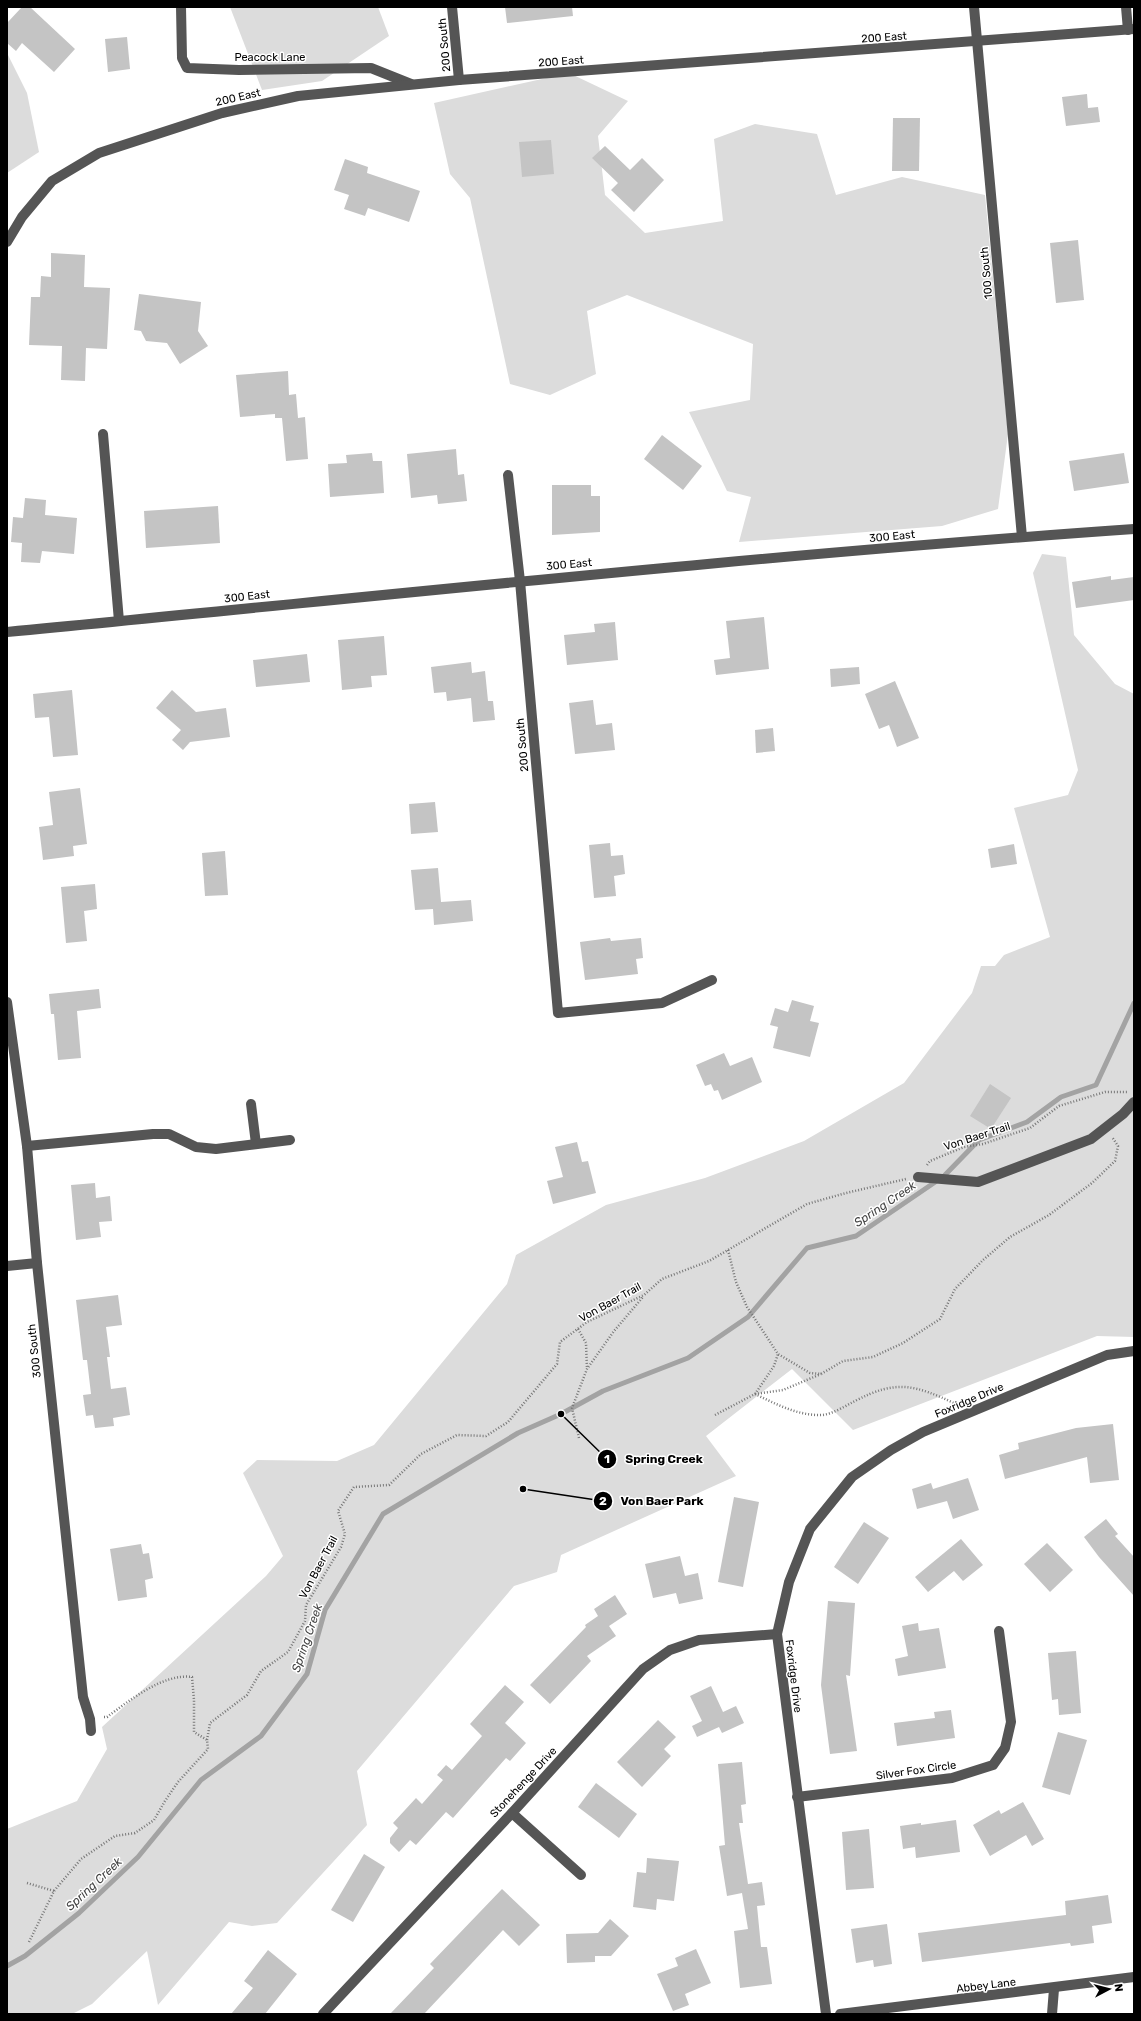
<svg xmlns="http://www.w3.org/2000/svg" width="1141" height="2021" viewBox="0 0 1141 2021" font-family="Rubik,sans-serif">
<rect width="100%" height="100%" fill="#fff"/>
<!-- green -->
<g fill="#dcdcdc">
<path d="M230 7H378L389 36 322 81 262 90Z"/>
<path d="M7 53 27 93 39 152 7 173Z"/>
<path d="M569 73 628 101 598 136 605 195 645 233 723 221 714 139 755 124 817 134 836 195 902 177 985 195 1008 434 998 509 942 526 739 542 751 497 727 491 689 412 750 400 753 344 627 295 587 311 596 374 550 395 510 384 470 198 450 174 434 103Z"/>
<path d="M1042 554 1066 557 1074 635 1115 684 1134 694V1337L1097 1336 853 1430 792 1369 706 1436 736 1476 561 1555 557 1572 514 1586 357 1771 367 1825 277 1923 252 1926 229 1922 158 2005 147 1951 92 2004 72 2014H7V1829L77 1801 107 1749 102 1727 266 1576 283 1556 243 1473 257 1460 337 1461 374 1445 507 1284 516 1255 606 1205 705 1178 804 1141 904 1083 972 993 981 966H995L1004 955 1050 937 1014 808 1068 795 1078 770 1033 573Z"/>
</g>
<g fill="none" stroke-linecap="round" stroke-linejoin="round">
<!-- stream -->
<path stroke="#a3a3a3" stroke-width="5" d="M7 1966 25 1956 79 1913 138 1857 201 1780 261 1736 307 1674 325 1610 383 1514 518 1433 561 1414 603 1391 688 1358 748 1317 807 1248 856 1236 944 1176 979 1140 1027 1122 1061 1097 1096 1085 1134 1003"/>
</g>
<!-- building -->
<g fill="#c4c4c4">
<path d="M22 7H30L75 49 54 72 22 43 16 51 7 43V23Z"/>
<path d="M505 7H572L573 16 507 23Z"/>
<path d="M127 37 130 69 108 72 105 39Z"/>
<path d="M1087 94 1088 108 1098 107 1100 122 1066 126 1062 97Z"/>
<path d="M893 118H920L919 171H892Z"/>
<path d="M551 140 554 174 522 177 519 142Z"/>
<path d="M605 146 630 170 642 158 664 180 634 212 611 190 618 183 592 158Z"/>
<path d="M345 159 368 167 367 173 420 191 409 222 368 208 365 216 344 209 349 195 334 190Z"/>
<path d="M1078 240 1084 300 1056 303 1050 243Z"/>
<path d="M51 253 85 255 84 287 110 288 107 349 86 348 85 381 61 380 62 346 29 345 31 297H40L41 276 51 277Z"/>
<path d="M139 294 201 302 198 331 208 346 180 364 167 343 146 341 141 331 134 330Z"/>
<path d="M288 371 289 395 296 394 298 418 305 417 308 459 286 461 282 418H275V414L240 417 236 375Z"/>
<path d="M662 435 702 466 683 490 644 459Z"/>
<path d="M456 449 458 475 464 474 467 501 438 504 437 495 411 498 407 454Z"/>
<path d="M372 453 373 461H382L384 493 330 497 328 464 347 463 346 455Z"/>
<path d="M1124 453 1129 483 1074 491 1069 461Z"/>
<path d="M552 485H591V496H600V532L552 535Z"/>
<path d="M25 498 46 500 45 515 77 518 74 554 42 551 40 563 21 562 22 543 11 542 13 517 23 518Z"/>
<path d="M218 506 220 543 146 548 144 511Z"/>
<path d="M1111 576V580L1134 577V600L1076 608 1072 582Z"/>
<path d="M764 617 769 669 716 675 714 660 730 658 726 621Z"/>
<path d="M615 622 618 660 567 665 564 635 595 632 594 624Z"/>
<path d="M384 636 387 675 371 676 372 687 342 690 338 640Z"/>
<path d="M307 654 310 682 256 687 253 660Z"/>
<path d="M471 662 472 673 485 671 488 701H493L495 720 473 722 471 698 447 701 446 692 434 693 431 667Z"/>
<path d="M859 667 860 684 831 687 830 669Z"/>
<path d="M895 681 919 738 897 747 889 725 879 729 865 694Z"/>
<path d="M72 690 78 755 53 757 49 717 35 718 33 694Z"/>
<path d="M172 690 196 712 226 708 230 737 190 742 183 750 172 740 181 730 156 708Z"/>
<path d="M593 700 596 725 612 723 615 750 575 754 569 703Z"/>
<path d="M773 728 775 751 756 753 755 730Z"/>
<path d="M80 788 87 844 73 846 74 856 43 860 39 827 53 825 49 792Z"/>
<path d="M435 802 438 832 411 834 409 804Z"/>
<path d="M610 843 611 856 623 855 625 874 614 876 616 896 594 898 589 845Z"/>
<path d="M1014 844 1017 864 991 868 988 849Z"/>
<path d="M225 851 228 895 205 896 202 853Z"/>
<path d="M438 868 441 902 471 900 473 921 434 925 433 909 415 910 411 870Z"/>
<path d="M95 884 97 909 84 911 87 941 66 943 61 887Z"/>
<path d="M610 938 611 941 641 938 643 958 636 959 638 974 585 980 580 942Z"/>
<path d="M99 989 101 1008 77 1011 81 1058 58 1060 54 1014H51L49 994Z"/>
<path d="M792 1000 814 1006 810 1021 819 1023 810 1057 773 1048 778 1027 770 1025 775 1008 788 1012Z"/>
<path d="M724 1053 730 1066 752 1057 762 1082 722 1100 718 1090 714 1091 711 1084 705 1086 696 1065Z"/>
<path d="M990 1084 1011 1098 991 1129 970 1116Z"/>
<path d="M577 1142 582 1162 588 1161 596 1193 553 1204 547 1181 563 1177 555 1147Z"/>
<path d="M95 1183 96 1198 110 1196 112 1221 99 1222 101 1237 76 1240 71 1185Z"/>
<path d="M118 1295 122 1325 106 1327 110 1357H107L111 1389 126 1387 130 1415 113 1418 114 1426 95 1428 93 1415 86 1416 83 1395 91 1394 87 1360H83L76 1300Z"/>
<path d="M1113 1424 1119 1480 1090 1483 1087 1457 1005 1479 999 1455 1019 1449 1018 1443 1076 1428Z"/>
<path d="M968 1478 979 1510 953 1519 947 1501 917 1509 912 1489 931 1483 933 1489Z"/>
<path d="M734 1497 759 1502 743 1587 718 1582Z"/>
<path d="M1106 1519 1118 1534 1115 1536 1134 1557V1596L1099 1557 1084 1537Z"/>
<path d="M864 1522 889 1538 858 1584 834 1567Z"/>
<path d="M961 1539 983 1565 963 1581 954 1571 928 1592 915 1577Z"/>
<path d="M1047 1543 1073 1570 1050 1592 1024 1564Z"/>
<path d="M141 1544 143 1554 149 1553 153 1578 145 1580 147 1597 118 1601 110 1549Z"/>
<path d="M680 1556 685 1576 698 1573 703 1599 679 1604 676 1593 653 1598 645 1564Z"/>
<path d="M615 1595 627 1614 609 1626 616 1636 587 1656 591 1661 550 1704 530 1685 586 1627 585 1625 598 1616 594 1609Z"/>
<path d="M828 1601 855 1603 850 1676 846 1675 857 1751 830 1754 821 1685Z"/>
<path d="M918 1623 919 1631 939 1628 946 1668 898 1676 895 1659 908 1656 902 1626Z"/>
<path d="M1076 1651 1081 1713 1059 1715 1058 1699 1052 1700 1048 1653Z"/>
<path d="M505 1685 524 1702 505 1723 526 1743 510 1761 506 1758 453 1818 446 1812 416 1845 410 1840 399 1852 390 1843V1838L398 1828 393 1823 416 1798 422 1804 443 1780 437 1775 446 1765 452 1770 482 1736 470 1724Z"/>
<path d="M711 1686 723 1712 736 1706 744 1723 722 1733 719 1727 697 1737 692 1726 702 1721 690 1696Z"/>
<path d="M951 1710 955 1738 897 1746 894 1723 935 1718 934 1712Z"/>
<path d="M658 1720 676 1737 664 1749 671 1756 642 1787 617 1762Z"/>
<path d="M1058 1732 1087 1740 1070 1795 1042 1787Z"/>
<path d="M742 1762 746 1804 741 1805 743 1823H739L748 1884 762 1882 765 1905 757 1906 761 1947H767L772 1984 740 1988 734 1931 748 1929 742 1893 727 1896 719 1846 725 1845 718 1764Z"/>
<path d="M596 1783 637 1814 619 1838 578 1807Z"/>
<path d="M1023 1802 1044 1839 1032 1846 1026 1835 990 1856 973 1825 999 1810 1001 1814Z"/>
<path d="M956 1820 960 1852 916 1858 915 1847 903 1849 900 1826 921 1823V1825Z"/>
<path d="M869 1829 874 1888 846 1890 842 1832Z"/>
<path d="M364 1854 385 1867 353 1922 331 1910Z"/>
<path d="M647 1858 679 1861 674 1901 657 1899 656 1910 633 1907 637 1872 646 1873Z"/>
<path d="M502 1889 540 1925 519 1946 503 1930 424 2014H390L434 1968 430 1964Z"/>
<path d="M1108 1895 1112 1923 1092 1926 1094 1943 1071 1946 1070 1943 922 1962 918 1933 1066 1915 1065 1901Z"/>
<path d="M610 1919 629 1936 611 1956H595V1962L567 1963 566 1934 598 1933Z"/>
<path d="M887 1924 892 1964 874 1967 873 1960 856 1963 851 1929Z"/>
<path d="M696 1949 711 1983 685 1994 689 2005 673 2011 657 1974 678 1966 675 1958Z"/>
<path d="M268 1950 297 1974 265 2014H231L253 1988 244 1981Z"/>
</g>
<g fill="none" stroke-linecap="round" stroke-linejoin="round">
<!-- path -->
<g stroke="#777" stroke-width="2.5" stroke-dasharray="1 2" stroke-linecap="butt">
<path d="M927 1165 930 1161 964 1147 983 1144 1030 1128 1059 1106 1105 1092H1127"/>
<path d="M728 1250 736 1282 747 1307 778 1354 810 1373 821 1374 843 1361 873 1357 903 1343 940 1319 955 1289 983 1260 1010 1237 1049 1215 1092 1183 1115 1161 1118 1146 1112 1137"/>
<path d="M578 1329 586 1343 587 1369"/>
<path d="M755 1394C776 1404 798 1416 822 1415 833 1414 845 1406 855 1401 897 1379 915 1385 956 1404"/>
<path d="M755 1394 783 1390 821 1374"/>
<path d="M715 1415 755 1394 774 1366 778 1354"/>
<path d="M579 1438 572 1408 587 1369 614 1331 643 1297"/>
<path d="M207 1740 210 1723 247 1695 261 1671 288 1652 305 1621 306 1605 341 1547 345 1534 338 1511 354 1487 389 1485 421 1454 457 1435 486 1436 508 1422 557 1364 560 1342 587 1322 644 1295 662 1279 709 1261 807 1204 846 1193 906 1179"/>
<path d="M27 1883 54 1891"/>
<path d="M29 1942 54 1891 81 1859 115 1836 135 1833 154 1820 165 1801 178 1782 208 1749 207 1740 194 1732V1700L192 1677C163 1673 129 1701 107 1717H102"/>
</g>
<!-- minor -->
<g stroke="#555" stroke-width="10">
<path d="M181 7 182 58 187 68 239 70 371 68 411 84"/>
<path d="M452 7 459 80"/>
<path d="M974 7 1022 537"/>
<path d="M1126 7 1128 30"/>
<path d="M7 242 22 217 52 181 99 153 222 113 298 96 459 80 1134 29"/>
<path d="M103 434 119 621"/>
<path d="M508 475 520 581 558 1013 662 1003 712 980"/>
<path d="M7 632C383 596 758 555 1134 529"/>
<path d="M7 1002 27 1146 37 1263 83 1697 90 1719 91 1731"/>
<path d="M251 1104 256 1144"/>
<path d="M27 1146 153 1134H169L196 1147 216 1149 290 1140"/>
<path d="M918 1177 978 1182 1091 1139 1123 1114 1134 1102"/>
<path d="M7 1266 37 1263"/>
<path d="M797 1797 952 1778 993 1765 1005 1748 1011 1722 999 1631"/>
<path d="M512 1813 581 1875"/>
<path d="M323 2014 512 1813 643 1669 670 1650 699 1640 777 1634"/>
<path d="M826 2014 777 1634 789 1582 810 1529 852 1477 891 1450 923 1432 1107 1355 1134 1351"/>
<path d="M840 2014 1134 1977"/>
<path d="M1052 2014 1054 1989"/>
</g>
</g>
<g text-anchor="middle" stroke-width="3" stroke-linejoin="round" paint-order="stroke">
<!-- street labels -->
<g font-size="11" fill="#000" stroke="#fff">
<text transform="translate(884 37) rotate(-4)" y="4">200 East</text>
<text transform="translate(444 45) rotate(-95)" y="4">200 South</text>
<text x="270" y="61">Peacock Lane</text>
<text transform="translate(561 61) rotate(-4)" y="4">200 East</text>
<text transform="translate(238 97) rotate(-13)" y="4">200 East</text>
<text transform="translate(986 273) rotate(-95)" y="4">100 South</text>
<text transform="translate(892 536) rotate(-5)" y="4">300 East</text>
<text transform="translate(569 564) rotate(-5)" y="4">300 East</text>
<text transform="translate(247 596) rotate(-6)" y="4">300 East</text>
<text transform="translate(522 745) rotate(-95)" y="4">200 South</text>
<text transform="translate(977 1136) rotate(-18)" y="4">Von Baer Trail</text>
<text transform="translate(610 1302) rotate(-29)" y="4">Von Baer Trail</text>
<text transform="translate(34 1351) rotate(-96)" y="4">300 South</text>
<text transform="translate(969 1400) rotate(-23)" y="4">Foxridge Drive</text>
<text transform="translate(318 1567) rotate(-62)" y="4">Von Baer Trail</text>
<text transform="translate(794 1676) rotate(83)" y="4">Foxridge Drive</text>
<text transform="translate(916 1770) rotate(-8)" y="4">Silver Fox Circle</text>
<text transform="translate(523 1782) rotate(-47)" y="4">Stonehenge Drive</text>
<text transform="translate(986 1985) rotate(-7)" y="4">Abbey Lane</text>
</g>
<!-- water labels -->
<g font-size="12" font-style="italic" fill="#444" stroke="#fff">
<text transform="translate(885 1204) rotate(-34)" y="4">Spring Creek</text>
<text transform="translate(307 1638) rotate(-71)" y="4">Spring Creek</text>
<text transform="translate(94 1884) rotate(-43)" y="4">Spring Creek</text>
</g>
</g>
<!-- callouts -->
<path fill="none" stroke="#000" stroke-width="1.5" d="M561 1414L607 1459M523 1489L603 1501"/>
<g fill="#000" stroke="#fff" stroke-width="1.5">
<circle cx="561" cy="1414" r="4"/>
<circle cx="523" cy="1489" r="4"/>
<circle cx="607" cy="1459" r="10"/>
<circle cx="603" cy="1501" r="10"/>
</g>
<g font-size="12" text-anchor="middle" font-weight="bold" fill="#fff">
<text x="607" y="1463">1</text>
<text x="603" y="1505">2</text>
</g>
<g font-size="12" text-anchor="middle" font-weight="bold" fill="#000" stroke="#fff" stroke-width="3" stroke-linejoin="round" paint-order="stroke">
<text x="664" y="1463">Spring Creek</text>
<text x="662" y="1505">Von Baer Park</text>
</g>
<!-- border -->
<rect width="1141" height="2021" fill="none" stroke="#000000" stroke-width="16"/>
<!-- north arrow -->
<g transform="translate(1109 1989) rotate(83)" stroke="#ffffff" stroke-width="3" paint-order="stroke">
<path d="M0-3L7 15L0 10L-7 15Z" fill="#000000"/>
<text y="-6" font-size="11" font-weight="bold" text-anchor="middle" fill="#000000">N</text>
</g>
</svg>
